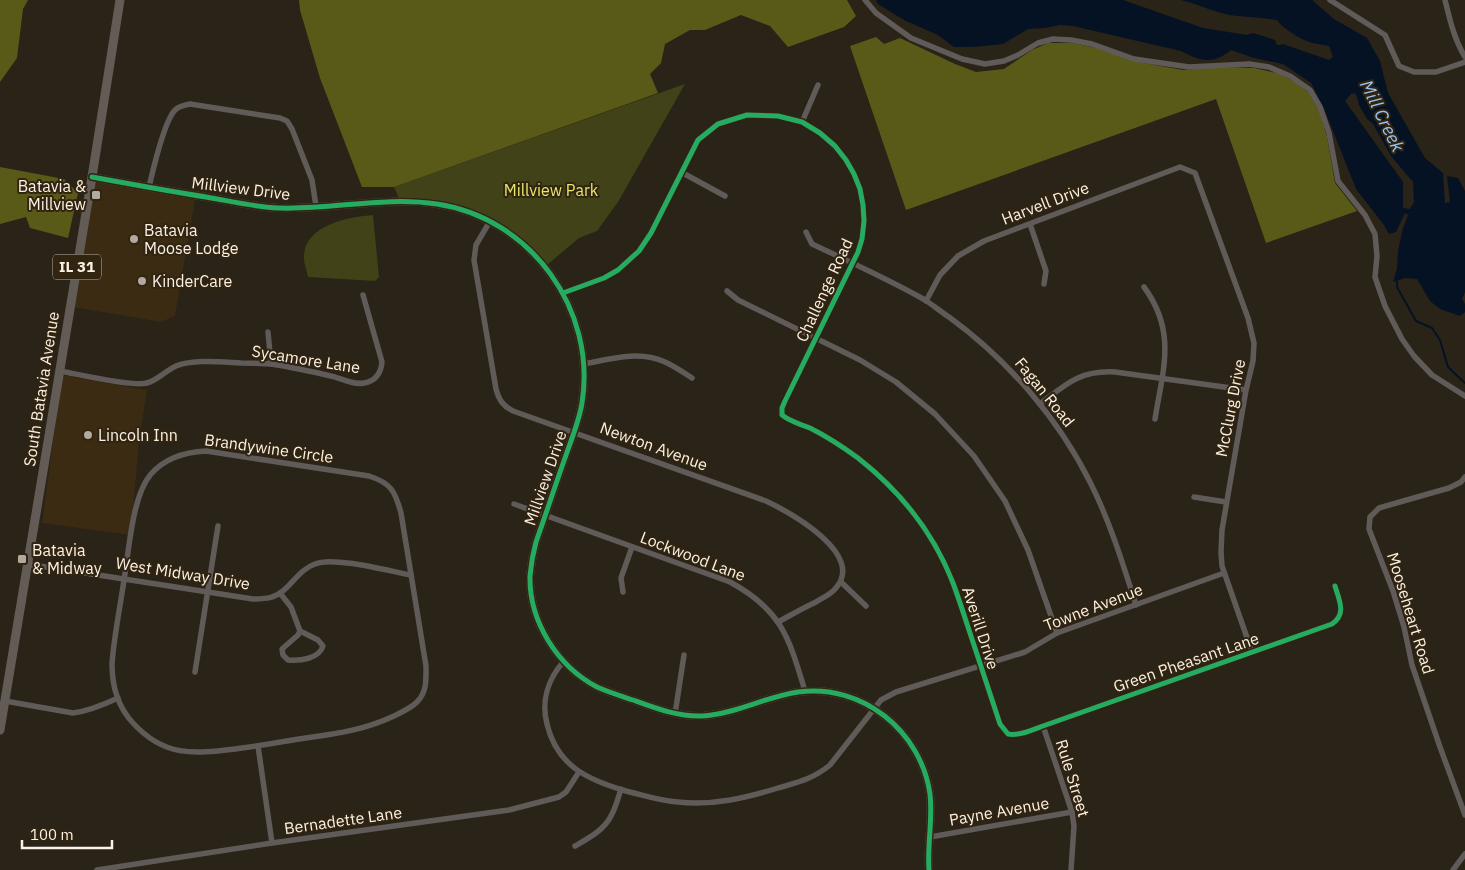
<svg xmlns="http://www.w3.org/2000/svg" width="1465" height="870" viewBox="0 0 1465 870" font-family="'IBM Plex Sans',sans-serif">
<rect width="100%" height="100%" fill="#292318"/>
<!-- built -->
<g fill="#3a2b12">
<path d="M95 181 195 200 175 316 161 322 72 307Z"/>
<path d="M62 375 147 390 139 442 131 535 42 523Z"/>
</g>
<!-- green -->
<g fill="#414218">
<path d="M685 84 618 202 597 231 579 238 547 265C529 247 512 230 490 217 467 204 426 202 399 198L394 187Z"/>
<path d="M373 215 379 277 375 281 308 277C307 271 304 264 304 258 303 225 349 217 373 215Z"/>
</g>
<!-- forest -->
<g fill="#5a5a18">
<path d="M0 0H28L23 9 17 58 0 82Z"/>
<path d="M299 0H847L856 16 844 27 788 47 770 26 741 15 705 30H690L665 44 661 63 650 74 658 93 394 187H362L320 78 300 10Z"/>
<path d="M876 37 884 44 900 38 955 64 976 72 1004 69 1032 50 1048 43H1072L1097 48 1138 62 1183 70 1224 67 1254 68 1281 74 1296 83 1309 93 1319 111 1327 137 1335 183 1357 211 1266 243 1216 99 906 210 850 46Z"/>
<path d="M0 167 64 179 78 193 68 238 30 228 26 217 0 224Z"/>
</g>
<!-- water -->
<path fill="#051223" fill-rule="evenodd" d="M876 0H1123L1203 28 1247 35 1253 33 1275 40 1277 45H1279L1283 44 1329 60 1333 57 1329 46C1324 45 1318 44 1313 43 1303 41 1282 28 1277 20 1264 18 1251 17 1238 16 1220 15 1198 4 1181 0H1312L1334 19 1367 38 1380 61 1388 93 1425 158 1443 173 1445 203 1450 202 1447 176 1458 178 1465 191V292L1462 299 1465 304V312L1460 316 1440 309 1430 301 1417 279 1405 278 1393 282 1397 268 1398 252 1402 231 1408 215 1405 213 1396 232 1389 234 1384 225 1356 189 1324 108 1311 83 1283 64 1254 58 1231 50C1213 65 1200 61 1181 51L1073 26 1060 25 1045 28 1028 29 1003 44 974 47H954L938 35 904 20 878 4ZM1352 93 1356 94 1359 105 1367 119 1373 124 1391 156 1413 182 1414 202 1410 209 1403 208V182L1345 101Z"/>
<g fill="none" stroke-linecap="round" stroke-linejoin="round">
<!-- stream -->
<path stroke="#051223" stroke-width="2" d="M1397 279V287L1416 321 1432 328 1440 340 1448 367 1465 383"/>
<!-- street -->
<g stroke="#605b59" stroke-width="5.5">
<path d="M865 0 876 13 911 38 962 59 985 64 1004 61 1018 55 1038 43 1053 39 1071 40 1092 44 1134 59 1189 67 1249 64 1269 67 1290 76 1310 90 1320 107 1329 133 1338 181 1365 215 1375 234 1377 256 1375 277 1385 306 1402 339 1414 356 1432 375 1465 396"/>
<path d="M1330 0 1385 35 1399 66 1414 72H1436L1465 62"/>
<path d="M1445 0C1450 20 1454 39 1465 57"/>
<path d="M802 122 818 85"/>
<path d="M681 172 725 196"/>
<path d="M149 187C153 170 164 121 175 110 179 106 184 105 190 104L280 118 287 121 292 129 312 180 316 206"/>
<path d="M490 221 476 245 474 260 496 389C499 400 503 406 513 411L766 501C791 513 867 555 835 589 830 595 822 598 816 602 803 608 791 615 778 622"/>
<path d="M1030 224 1046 271 1044 284"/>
<path d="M806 232 812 244C850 262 888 279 925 300 933 305 941 312 949 317 1008 360 1059 419 1091 484 1110 522 1123 564 1136 605"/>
<path d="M1144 287C1177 332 1163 369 1155 419"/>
<path d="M727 291 738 300 860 360 896 382 935 414 974 456 1005 501 1028 550 1057 633"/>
<path d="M563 293 604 278 618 270 639 251 651 233 698 140 718 124 747 115 778 116 802 122 820 133 835 146 846 160 854 174 860 189 863 205 864 221 862 239 858 252 785 401 782 408V415C791 422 800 424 810 428 826 436 843 447 858 458 900 491 934 534 953 583 959 599 964 615 969 630 979 661 990 693 1000 724L1008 734C1019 736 1032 730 1043 726L1332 624C1347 614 1339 600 1335 586"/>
<path d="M926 301 940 275 958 256 984 241 1180 167 1195 173 1248 318 1254 343 1253 361 1246 390 1222 530 1221 552 1222 566 1252 652"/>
<path d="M268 332 271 364"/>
<path d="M584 364C610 359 639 350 665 362 674 366 683 372 692 378"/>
<path d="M60 371C78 374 132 387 147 383 158 380 165 371 176 366 194 359 221 362 241 363 251 363 261 363 271 364 292 367 314 372 335 377 344 380 355 385 364 383 376 381 381 373 382 362L363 295"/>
<path d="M1040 404C1066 384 1080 370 1115 372L1246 390"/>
<path d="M206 451 369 476C391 483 395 491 401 513L426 666C426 680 427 692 417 702 411 708 402 712 394 716 362 731 334 734 299 739 277 743 256 746 235 749 193 754 164 757 133 723 118 707 112 686 112 664 114 636 120 608 124 580 129 551 132 496 151 474 165 458 186 452 206 451Z"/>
<path d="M1465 477 1461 482 1449 488 1379 508 1370 517 1369 529 1393 591 1404 627 1412 665 1440 747 1465 815"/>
<path d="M1194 497 1226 502"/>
<path d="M514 504 730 582C782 610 789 638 805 691"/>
<path d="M27 564 253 599C259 599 266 599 272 597 289 592 297 570 315 564 333 556 389 571 411 575"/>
<path d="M841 582 866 606"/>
<path d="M623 592 621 578 632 547"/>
<path d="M280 593 291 607 300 631 298 635 282 649 283 655 288 660C300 661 319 659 323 646L318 640 300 631"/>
<path d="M564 661C548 679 541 701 547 724 557 766 588 780 626 791 643 795 660 801 678 802 712 806 746 798 778 788 798 782 813 779 830 765L881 700 896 692 1025 652 1057 633 1224 573"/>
<path d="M195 672 218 526"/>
<path d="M5 701 73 713C89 711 103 705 118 698"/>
<path d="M675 714 684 655"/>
<path d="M1043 726 1072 812 1074 826 1071 870"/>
<path d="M258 746 272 843"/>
<path d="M930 837 1072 812"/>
<path d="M575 846C589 838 604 830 611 816 616 807 618 798 621 789"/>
<path d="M97 870 272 843 509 810 559 797 566 792 579 772"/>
<path d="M1453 870 1465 854"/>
</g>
<!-- secondary -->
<path stroke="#645e59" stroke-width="8" d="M92 177C130 184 168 191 206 197 230 201 254 207 279 208 332 210 383 196 437 204 531 218 597 310 582 403 579 422 571 440 565 458 555 486 546 514 536 542 533 553 531 564 530 576 529 621 557 666 597 687 608 692 621 696 633 700 655 708 678 717 702 716 735 714 765 697 798 692 862 683 921 731 930 794 933 820 927 845 929 870"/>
<!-- primary -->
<path stroke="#625b56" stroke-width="9" d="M0 730 92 177 120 0"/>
<!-- cycleway casing -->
<g stroke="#312410" stroke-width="8">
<g id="cycleway">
<path d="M92 177C130 184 168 191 206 197 230 201 254 207 279 208 332 210 383 196 437 204 531 218 597 310 582 403 579 422 571 440 565 458 555 486 546 514 536 542 533 553 531 564 530 576 529 621 557 666 597 687 608 692 621 696 633 700 655 708 678 717 702 716 735 714 765 697 798 692 862 683 921 731 930 794 933 820 927 845 929 870"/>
<path d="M563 293 604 278 618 270 639 251 651 233 698 140 718 124 747 115 778 116 802 122 820 133 835 146 846 160 854 174 860 189 863 205 864 221 862 239 858 252 785 401 782 408V415C791 422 800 424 810 428 826 436 843 447 858 458 900 491 934 534 953 583 959 599 964 615 969 630 979 661 990 693 1000 724L1008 734C1019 736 1032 730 1043 726L1332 624C1347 614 1339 600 1335 586"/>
</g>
</g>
<!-- cycleway -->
<use href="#cycleway" stroke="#26ab63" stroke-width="5"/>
</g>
<!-- markers -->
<g fill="#b2aa9e" stroke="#312410" stroke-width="2">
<rect x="91" y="190" width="10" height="10" rx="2.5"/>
<circle cx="134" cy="239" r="5"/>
<circle cx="142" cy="281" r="5"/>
<circle cx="88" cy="435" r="5"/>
<rect x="17" y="554" width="10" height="10" rx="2.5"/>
</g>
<g text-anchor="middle" stroke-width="4" stroke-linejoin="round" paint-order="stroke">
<!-- shield labels -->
<rect fill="#312410" stroke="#beb4a6" stroke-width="1" x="53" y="254.5" width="48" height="25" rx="4"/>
<g font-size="15" font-weight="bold" fill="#fbf2e6">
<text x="77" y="272">IL 31</text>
</g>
<!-- poi labels -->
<g font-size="16" fill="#fbf2e6" stroke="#312410" text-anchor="start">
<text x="86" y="192" text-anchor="end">Batavia &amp;<tspan x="86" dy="18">Millview</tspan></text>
<text x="144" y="236">Batavia<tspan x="144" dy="18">Moose Lodge</tspan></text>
<text x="152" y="287">KinderCare</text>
<text x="98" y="441">Lincoln Inn</text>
<text x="32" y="556">Batavia<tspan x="32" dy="18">&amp; Midway</tspan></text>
</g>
<!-- street labels -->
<g font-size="16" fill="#fbf2e6" stroke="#312410">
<text transform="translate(241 188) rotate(7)" y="6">Millview Drive</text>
<text transform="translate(1045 203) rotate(-21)" y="6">Harvell Drive</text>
<text transform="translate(824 290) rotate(-65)" y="6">Challenge Road</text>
<text transform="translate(306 359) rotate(9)" y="6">Sycamore Lane</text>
<text transform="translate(41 389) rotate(-81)" y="6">South Batavia Avenue</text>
<text transform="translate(1045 392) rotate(51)" y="6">Fagan Road</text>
<text transform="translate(1230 408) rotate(-79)" y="6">McClurg Drive</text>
<text transform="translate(654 446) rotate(20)" y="6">Newton Avenue</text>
<text transform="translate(269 448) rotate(8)" y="6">Brandywine Circle</text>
<text transform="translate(545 478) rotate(-71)" y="6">Millview Drive</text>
<text transform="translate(693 556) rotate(21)" y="6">Lockwood Lane</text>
<text transform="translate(183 573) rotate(9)" y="6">West Midway Drive</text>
<text transform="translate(1093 607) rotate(-21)" y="6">Towne Avenue</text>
<text transform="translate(1411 613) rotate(73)" y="6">Mooseheart Road</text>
<text transform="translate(981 628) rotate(72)" y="6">Averill Drive</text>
<text transform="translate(1186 662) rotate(-19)" y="6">Green Pheasant Lane</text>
<text transform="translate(1073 778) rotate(73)" y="6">Rule Street</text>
<text transform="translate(999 811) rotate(-10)" y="6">Payne Avenue</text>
<text transform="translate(343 820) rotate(-8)" y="6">Bernadette Lane</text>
</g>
<!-- park labels -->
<g font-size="16" fill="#e4e86b" stroke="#312410">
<text x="551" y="196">Millview Park</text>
</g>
<!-- water labels -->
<g font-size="18" font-style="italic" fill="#96c5f9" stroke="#312410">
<text transform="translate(1382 116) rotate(64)" y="6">Mill Creek</text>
</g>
</g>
<!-- scale -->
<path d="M22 840v8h90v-8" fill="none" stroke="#fbf2e6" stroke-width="2.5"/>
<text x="30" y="840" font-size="15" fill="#fbf2e6" stroke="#312410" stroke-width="4" paint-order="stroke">100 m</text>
</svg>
